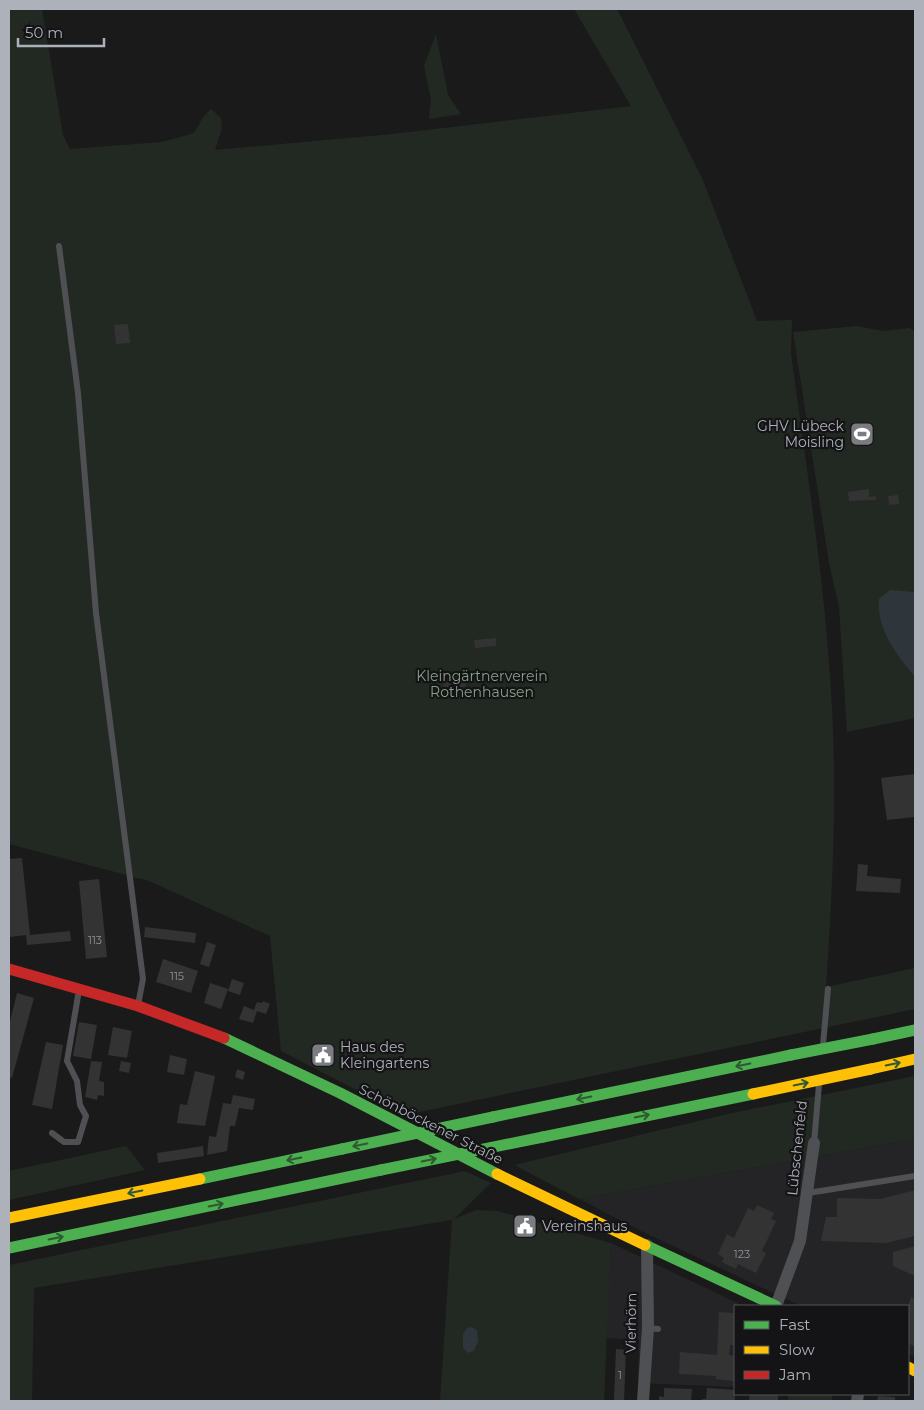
<svg xmlns="http://www.w3.org/2000/svg" width="924" height="1410" viewBox="0 0 924 1410" font-family="Montserrat,sans-serif">
<rect width="100%" height="100%" fill="#1a1a1a"/>
<!-- built -->
<g fill="#242426">
<path d="M915 1139V1357L908 1354V1306H801L641 1231 579 1199Z"/>
<path d="M611 1243 744 1306H735V1387L638 1383 639 1340 606 1338Z"/>
</g>
<!-- green -->
<g fill="#222923">
<path d="M9 9H42L63 135 70 149 162 142 194 133 204 116 211 109 221 118 222 128 215 150 392 134 631 106 574 9H617L702 178 757 321 792 320 791 353C805 460 823 568 830 677 838 780 833 884 826 987L915 968V1009L405 1115 281 1051 270 936 149 881 9 844Z"/>
<path d="M436 34 448 95 461 114 429 119 431 100 424 66Z"/>
<path d="M857 326 883 331 909 328 915 331V592H909L906 666 915 677V718L847 732 839 607 829 563 793 332Z"/>
<path d="M915 1076V1139L579 1199 514 1165 732 1113Z"/>
<path d="M126 1146 145 1170 9 1200V1171Z"/>
<path d="M465 1171 491 1183 454 1219 476 1210 498 1211 611 1243 604 1401H440L452 1220 34 1288 32 1401H9V1265Z"/>
<rect x="788" y="1394" width="44" height="7"/>
</g>
<!-- water -->
<g fill="#2e353b">
<path d="M890 590 915 592V677C897 656 876 628 879 599Z"/>
<path d="M471 1327 477 1330 478 1341 474 1351 468 1353 463 1348V1334L466 1329Z"/>
</g>
<!-- building -->
<g fill="#333334">
<path d="M128 324 130 343 116 344 114 325Z"/>
<path d="M869 489V497L876 496V500L849 501 848 492Z"/>
<path d="M898 495 899 504 889 505 888 496Z"/>
<path d="M496 638V646L475 648 474 640Z"/>
<path d="M464 670 466 686 444 691 442 674Z"/>
<path d="M915 774V817L887 820 881 778Z"/>
<path d="M22 858 30 935 70 931 71 941 27 945 26 935 10 937 9 859Z"/>
<path d="M858 864 868 865 867 876 901 879 900 893 856 891Z"/>
<path d="M99 879 107 957 86 959 79 881Z"/>
<path d="M145 927 196 933 195 943 144 937Z"/>
<path d="M207 942 216 945 209 967 200 964Z"/>
<path d="M163 959 198 971 191 993 156 982Z"/>
<path d="M232 979 244 983 240 995 228 991Z"/>
<path d="M210 983 228 989 221 1009 204 1003Z"/>
<path d="M17 993 34 998 12 1078 9 1077V1025Z"/>
<path d="M263 1001 270 1004 266 1014 257 1011 253 1023 239 1019 244 1006 254 1010 257 1002 262 1003Z"/>
<path d="M79 1022 97 1025 91 1059 73 1056Z"/>
<path d="M113 1027 132 1031 127 1058 108 1055Z"/>
<path d="M46 1042 63 1045 52 1109 32 1105Z"/>
<path d="M334 1046 335 1062 312 1063 311 1048Z"/>
<path d="M170 1055 187 1059 184 1075 167 1072Z"/>
<path d="M91 1061 102 1062 99 1081 104 1082V1096L98 1095 97 1100 85 1097Z"/>
<path d="M121 1061 131 1063 129 1073 119 1071Z"/>
<path d="M237 1069 245 1072 243 1080 235 1077Z"/>
<path d="M195 1071 215 1076 205 1126 177 1123 180 1104 187 1105Z"/>
<path d="M233 1095 255 1099 253 1110 239 1108 235 1126H230L227 1151 207 1155 209 1136 216 1137 223 1103 231 1104Z"/>
<path d="M203 1146 204 1156 158 1163 157 1153Z"/>
<path d="M915 1190V1236L886 1243 821 1241 826 1217H837V1198L881 1199Z"/>
<path d="M757 1205 774 1213 771 1219 776 1221 762 1251 766 1253 756 1273 738 1264 736 1269 722 1262 724 1258 718 1254 727 1234 734 1238 748 1208 754 1211Z"/>
<path d="M520 1222 532 1223 531 1231 519 1230Z"/>
<path d="M915 1246V1276L893 1266V1252Z"/>
<path d="M911 1297 915 1299V1347L908 1343V1306Z"/>
<path d="M719 1312 735 1313V1345H730L729 1355 735 1356 734 1381 716 1379V1376L679 1374 680 1352 717 1355Z"/>
<path d="M616 1349 626 1350 624 1401H614Z"/>
<path d="M664 1388 692 1389 691 1401H659V1396L664 1397Z"/>
<path d="M707 1388 735 1390V1401H702V1399H706Z"/>
<path d="M750 1394H778V1401H749Z"/>
<path d="M878 1396 895 1397V1401H877Z"/>
</g>
<g fill="none" stroke-linecap="round" stroke-linejoin="round">
<!-- lane -->
<g stroke="#4f5053" stroke-width="6">
<path d="M59 246 78 393 96 613 143 979 138 1005"/>
<path d="M823 1045 828 989"/>
<path d="M52 1133 64 1142H78L86 1116 80 1105 77 1081 67 1061 79 990"/>
<path d="M814 1143 819 1085"/>
<path d="M808 1193 915 1176"/>
<path d="M648 1328 658 1329"/>
</g>
<!-- street -->
<g stroke="#4f5053" stroke-width="12">
<path d="M776 1306 800 1241 814 1143"/>
<path d="M643 1401 648 1328 647 1245"/>
<path d="M857 1401 858 1394"/>
</g>
<!-- fast -->
<g stroke="#4caf50" stroke-width="11">
<path d="M224 1038 340 1093 497 1174"/>
<path d="M873 1039 915 1030"/>
<path d="M493 1117 791 1055"/>
<path d="M543 1137 753 1094"/>
<path d="M200 1179 342 1149"/>
<path d="M645 1245 776 1306"/>
<path d="M9 1248 381 1170"/>
</g>
<!-- slow -->
<g stroke="#ffc107" stroke-width="11">
<path d="M871 1069 915 1059"/>
<path d="M497 1174 645 1245"/>
<path d="M9 1218 200 1179"/>
<path d="M908 1367 915 1371"/>
</g>
<!-- jam -->
<path stroke="#c62828" stroke-width="11" d="M9 969 138 1006 224 1038"/>
<!-- fast-bridge -->
<g stroke="#4caf50" stroke-width="11">
<path d="M791 1055 873 1039"/>
<path d="M342 1149 493 1117"/>
<path d="M381 1170 543 1137"/>
</g>
<!-- slow-bridge -->
<path stroke="#ffc107" stroke-width="11" d="M753 1094 871 1069"/>
</g>
<!-- one-way arrows -->
<defs><path id="oneway-shaft" d="M-6 0H5M1.5-3L5.5 0L1.5 3" fill="none" stroke-width="1.6" stroke-linecap="round" stroke-linejoin="round" transform="scale(1.25)"/></defs>
<g stroke="#2d5a30">
<use href="#oneway-shaft" transform="translate(893 1064) rotate(-12)"/>
<use href="#oneway-shaft" transform="translate(743 1065) rotate(168)"/>
<use href="#oneway-shaft" transform="translate(801 1084) rotate(-12)"/>
<use href="#oneway-shaft" transform="translate(584 1098) rotate(168)"/>
<use href="#oneway-shaft" transform="translate(642 1116) rotate(-12)"/>
<use href="#oneway-shaft" transform="translate(360 1145) rotate(168)"/>
<use href="#oneway-shaft" transform="translate(294 1159) rotate(168)"/>
<use href="#oneway-shaft" transform="translate(429 1160) rotate(-12)"/>
<use href="#oneway-shaft" transform="translate(135 1192) rotate(168)"/>
<use href="#oneway-shaft" transform="translate(216 1205) rotate(-12)"/>
<use href="#oneway-shaft" transform="translate(56 1238) rotate(-12)"/>
</g>
<!-- icons -->
<defs>
<g id="stadium-square" transform="scale(1.25)"><rect x="-9" y="-9" width="18" height="18" rx="4" fill="#7a7c81" stroke="#141416"/><path d="M0-5a6.5 5 0 1 0 0 10a6.5 5 0 1 0 0-10ZM-3.5-1.8h7v3.6h-7Z" fill="#fff"/></g>
<g id="civic-square" transform="scale(1.25)"><rect x="-9" y="-9" width="18" height="18" rx="4" fill="#7a7c81" stroke="#141416"/><path d="M-.6-6.5H3V-4.5H.6V-3L4-1V1h2V6H-6V1h2V-1L-.6-3ZM-1.2 2.5V6h2.4V2.5Z" fill="#fff"/></g>
</defs>
<g fill-rule="evenodd">
<use href="#stadium-square" x="862" y="434"/>
<use href="#civic-square" x="323" y="1055"/>
<use href="#civic-square" x="525" y="1226"/>
</g>
<g text-anchor="middle" stroke-width="4.5" stroke-linejoin="round" paint-order="stroke">
<!-- number labels -->
<g font-size="11" fill="#8e9298">
<text x="95" y="944">113</text>
<text x="177" y="980">115</text>
<text x="742" y="1258">123</text>
<text x="620" y="1379">1</text>
</g>
<!-- poi labels -->
<g font-size="14" fill="#adb1b9" stroke="#141416" text-anchor="start">
<text x="844" y="431" text-anchor="end">GHV Lübeck<tspan x="844" dy="16">Moisling</tspan></text>
<text x="340" y="1052">Haus des<tspan x="340" dy="16">Kleingartens</tspan></text>
<text x="542" y="1231">Vereinshaus</text>
</g>
<!-- park labels -->
<g font-size="14" fill="#86a286" stroke="#141416">
<text x="482" y="681">Kleingärtnerverein<tspan x="482" dy="16">Rothenhausen</tspan></text>
</g>
<!-- street labels -->
<g font-size="14" fill="#adb1b9" stroke="#141416">
<text transform="translate(431 1124) rotate(27)" y="5">Schönböckener Straße</text>
<text transform="translate(797 1148) rotate(-84)" y="5">Lübschenfeld</text>
<text transform="translate(631 1323) rotate(-89)" y="5">Vierhörn</text>
</g>
</g>
<!-- border -->
<rect width="924" height="1410" fill="none" stroke="#adb1b9" stroke-width="20"/>
<!-- legend -->
<rect x="734" y="1305" width="175" height="90" fill="#141416" stroke="#515357"/>
<rect x="744" y="1321" width="25" height="8" fill="#4caf50" stroke="#515357"/>
<text x="779" y="1330" font-size="15" fill="#adb1b9">Fast</text>
<rect x="744" y="1346" width="25" height="8" fill="#ffc107" stroke="#515357"/>
<text x="779" y="1355" font-size="15" fill="#adb1b9">Slow</text>
<rect x="744" y="1371" width="25" height="8" fill="#c62828" stroke="#515357"/>
<text x="779" y="1380" font-size="15" fill="#adb1b9">Jam</text>
<!-- scale -->
<path d="M18 38v8h86v-8" fill="none" stroke="#adb1b9" stroke-width="2.5"/>
<text x="25" y="38" font-size="15" fill="#adb1b9" stroke="#141416" stroke-width="4" paint-order="stroke">50 m</text>
</svg>
